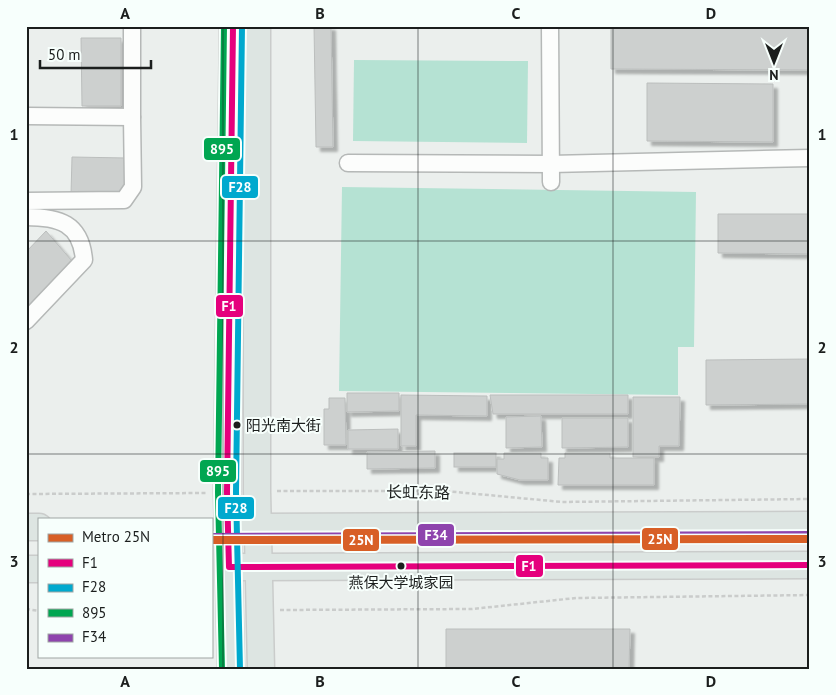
<svg xmlns="http://www.w3.org/2000/svg" width="836" height="695" viewBox="0 0 836 695" font-family="'PT Sans','Noto Sans SC',sans-serif">
<defs>
<filter id="shadow"><feDropShadow dx="4.5" dy="4.5" stdDeviation="1" flood-color="#0004"/></filter>
</defs>
<rect width="100%" height="100%" fill="#ebefed"/>
<!-- green -->
<g fill="#b5e2d3">
<path d="M354 60 528 61 527 143 353 141Z"/>
<path d="M342 187 696 192 694 347H678V395L339 391Z"/>
</g>
<!-- building -->
<g fill="#cdd0cf" stroke="#bbbebd" filter="url(#shadow)">
<path d="M314 26H331L333 147H316Z"/>
<path d="M611 26H810V70L611 69Z"/>
<path d="M81 38H121V106H82Z"/>
<path d="M647 83 773 84V142L647 141Z"/>
<path d="M72 157 127 158V195L71 194Z"/>
<path d="M718 214H810V254L718 253Z"/>
<path d="M46 231 72 261 26 310V252Z"/>
<path d="M810 359V404L706 405V360Z"/>
<path d="M347 393H399V411L347 412Z"/>
<path d="M401 395 487 396V416L416 415V446H401Z"/>
<path d="M490 395H628V414H493Z"/>
<path d="M633 397H680L679 446H659V457H633Z"/>
<path d="M329 398H345L346 445H324V409H329Z"/>
<path d="M541 416 542 447 506 448V417Z"/>
<path d="M562 418H628V447L562 448Z"/>
<path d="M398 429V449H348V430Z"/>
<path d="M435 451V468L367 469V452Z"/>
<rect x="454" y="453" width="42" height="14"/>
<path d="M504 453H541V458H548V480H520L497 474V459H504Z"/>
<path d="M565 453H610V458H654V485H558L559 458H565Z"/>
<path d="M446 629H630L629 669H446Z"/>
</g>
<g fill="none" stroke-linecap="round" stroke-linejoin="round">
<!-- minor casing -->
<g stroke="#b5b8b7" stroke-width="19">
<g id="minor">
<path d="M550 26 551 182"/>
<path d="M26 116 132 117V26"/>
<path d="M348 163 551 164 810 158"/>
<path d="M26 201 124 200 133 187 132 117"/>
<path d="M26 217C59 217 81 223 84 260L26 321"/>
</g>
</g>
<!-- primary casing -->
<g stroke="#cacccb" stroke-width="29">
<g id="primary">
<path d="M257 26V491L261 669"/>
<path d="M26 527H39"/>
<path d="M241 527 810 525"/>
<path d="M243 567 810 565"/>
<path d="M26 569H39"/>
<path d="M231 669 227 492 233 26"/>
</g>
</g>
<!-- path -->
<g stroke="#cacccb" stroke-width="2.5" stroke-dasharray="4 2.5" stroke-linecap="butt">
<path d="M277 491H445L562 502 810 499"/>
<path d="M26 494 206 493"/>
<path d="M26 609 39 611"/>
<path d="M280 610 472 609 576 598 810 595"/>
</g>
<!-- minor -->
<use href="#minor" stroke="#fcfdfc" stroke-width="16"/>
<!-- primary -->
<use href="#primary" stroke="#dde5e2" stroke-width="26"/>
<!-- bus-1 casing -->
<g stroke="#f7fffc" stroke-width="10">
<path id="bus-1" d="M233 26 227 492 229 567 810 565"/>
</g>
<!-- bus-2 casing -->
<g stroke="#f7fffc" stroke-width="10">
<path id="bus-2" d="M240 669 236 492 242 26"/>
</g>
<!-- bus-3 casing -->
<g stroke="#f7fffc" stroke-width="10">
<path id="bus-3" d="M222 669 218 492 224 26"/>
</g>
<!-- bus-4 casing -->
<g stroke="#f7fffc" stroke-width="10">
<path id="bus-4" d="M211 536 810 534"/>
</g>
<!-- bus-1 -->
<use href="#bus-1" stroke="#e5007d" stroke-width="6"/>
<!-- bus-2 -->
<use href="#bus-2" stroke="#00a9ce" stroke-width="6"/>
<!-- bus-3 -->
<use href="#bus-3" stroke="#00a651" stroke-width="6"/>
<!-- bus-4 -->
<use href="#bus-4" stroke="#8e44ad" stroke-width="6"/>
<!-- metro-1 casing -->
<g stroke="#f7fffc" stroke-width="11">
<path id="metro-1" d="M211 540 810 539"/>
</g>
<!-- metro-1 -->
<use href="#metro-1" stroke="#d85f26" stroke-width="8"/>
</g>
<!-- grid -->
<path fill="none" stroke="#1b1e1d" stroke-width="1" stroke-opacity="0.55" d="M223 26V669M418 26V669M613 26V669M26 241H810M26 454H810"/>
<!-- markers -->
<g fill="#1b1e1d" stroke="#f7fffc" stroke-width="2">
<circle cx="237" cy="425" r="4.5"/>
<circle cx="401" cy="566" r="4.5"/>
</g>
<g text-anchor="middle" stroke-width="4" stroke-linejoin="round" paint-order="stroke">
<!-- bus labels -->
<g font-size="15" fill="#1b1e1d" stroke="#f7fffc" text-anchor="start">
<text x="246" y="431">阳光南大街</text>
<text x="401" y="588" text-anchor="middle">燕保大学城家园</text>
</g>
<!-- street labels -->
<g font-size="16" fill="#1b1e1d" stroke="#f7fffc">
<text transform="translate(418 492) rotate(1)" y="6">长虹东路</text>
</g>
</g>
<g stroke="#f7fffc" stroke-width="2">
<rect x="203" y="137" width="38" height="24" rx="5" fill="#00a651"/>
<rect x="221" y="175" width="38" height="24" rx="5" fill="#00a9ce"/>
<rect x="215" y="294" width="29" height="24" rx="5" fill="#e5007d"/>
<rect x="199" y="459" width="38" height="24" rx="5" fill="#00a651"/>
<rect x="217" y="496" width="38" height="24" rx="5" fill="#00a9ce"/>
<rect x="417" y="523" width="38" height="24" rx="5" fill="#8e44ad"/>
<rect x="641" y="527" width="38" height="24" rx="5" fill="#d85f26"/>
<rect x="342" y="528" width="38" height="24" rx="5" fill="#d85f26"/>
<rect x="515" y="554" width="29" height="24" rx="5" fill="#e5007d"/>
</g>
<g font-size="14" text-anchor="middle" font-weight="bold" fill="#fff">
<text x="222" y="154">895</text>
<text x="240" y="192">F28</text>
<text x="229" y="311">F1</text>
<text x="218" y="476">895</text>
<text x="236" y="513">F28</text>
<text x="436" y="540">F34</text>
<text x="660" y="544">25N</text>
<text x="361" y="545">25N</text>
<text x="529" y="571">F1</text>
</g>
<!-- border -->
<rect width="836" height="695" fill="none" stroke="#f7fffc" stroke-width="55"/>
<!-- legend -->
<rect x="38" y="518" width="175" height="140" fill="#f7fffc" stroke="#9fa5a3"/>
<rect x="48" y="534" width="25" height="8" fill="#d85f26" stroke="#9fa5a3"/>
<text x="82" y="542" font-size="15" fill="#1b1e1d">Metro 25N</text>
<rect x="48" y="559" width="25" height="8" fill="#e5007d" stroke="#9fa5a3"/>
<text x="82" y="568" font-size="15" fill="#1b1e1d">F1</text>
<rect x="48" y="584" width="25" height="8" fill="#00a9ce" stroke="#9fa5a3"/>
<text x="82" y="592" font-size="15" fill="#1b1e1d">F28</text>
<rect x="48" y="609" width="25" height="8" fill="#00a651" stroke="#9fa5a3"/>
<text x="82" y="618" font-size="15" fill="#1b1e1d">895</text>
<rect x="48" y="634" width="25" height="8" fill="#8e44ad" stroke="#9fa5a3"/>
<text x="82" y="642" font-size="15" fill="#1b1e1d">F34</text>
<!-- north arrow -->
<g transform="translate(774 62) rotate(180)" stroke="#f7fffc" stroke-width="4" paint-order="stroke">
<path d="M0-4L9 19L0 12L-9 19Z" fill="#1b1e1d"/>
<text y="-8" font-size="14" font-weight="bold" text-anchor="middle" fill="#1b1e1d">N</text>
</g>
<!-- scale -->
<path d="M40 60v8h111v-8" fill="none" stroke="#1b1e1d" stroke-width="2.5"/>
<text x="48" y="60" font-size="15" fill="#1b1e1d" stroke="#f7fffc" stroke-width="4" paint-order="stroke">50 m</text>
<rect x="28" y="28" width="780" height="640" fill="none" stroke="#1b1e1d" stroke-width="2"/>
<g font-size="16" text-anchor="middle" font-weight="bold" fill="#1b1e1d">
<text x="125" y="19">A</text>
<text x="320" y="19">B</text>
<text x="516" y="19">C</text>
<text x="711" y="19">D</text>
<text x="14" y="140">1</text>
<text x="822" y="140">1</text>
<text x="14" y="353">2</text>
<text x="822" y="353">2</text>
<text x="14" y="567">3</text>
<text x="822" y="567">3</text>
<text x="125" y="687">A</text>
<text x="320" y="687">B</text>
<text x="516" y="687">C</text>
<text x="711" y="687">D</text>
</g>
</svg>
